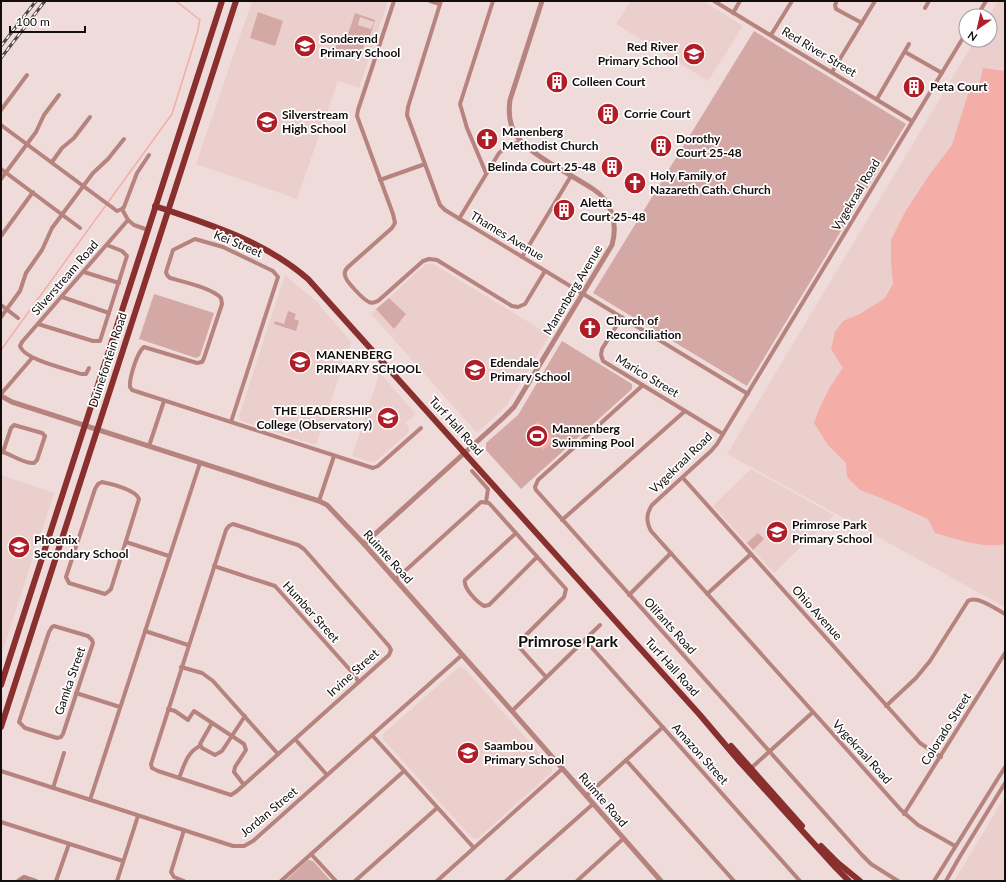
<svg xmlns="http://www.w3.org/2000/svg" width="1006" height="882" viewBox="0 0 1006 882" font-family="Lato,sans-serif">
<rect width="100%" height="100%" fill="#efdcda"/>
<!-- built -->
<g fill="#ebcfcc">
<path d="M252 1H388L359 88 338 81 297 199 196 164Z"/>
<path d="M631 1H703L743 26 708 81 616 24Z"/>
<path d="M998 1H1005V607L727 454 975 40H990L989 16Z"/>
<path d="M426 264H433L550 335 507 405 477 433 371 314Z"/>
<path d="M285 275 317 302 351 342 316 445 241 421 239 416Z"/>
<path d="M378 371 416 414 405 423 409 427 408 433 376 461 370 462 352 456 378 378Z"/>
<path d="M751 469 834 515 774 573 713 506Z"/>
<path d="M1 475 54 493 1 656Z"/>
<path d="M459 667 464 668 552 767V772L477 839 472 838 383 739V734Z"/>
<path d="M1005 795V881H954L984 832Z"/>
</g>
<!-- green -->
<g fill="#d4a8a4" fill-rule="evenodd">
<path d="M258 12 283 21 275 46 250 38Z"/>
<path d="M355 13 375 20 370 36H367L360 57 335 49 338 41 345 43ZM360 17 374 22 371 29 358 25Z"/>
<path d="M754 31 906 124 747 386 593 293Z"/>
<path d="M154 294 214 313 200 356 196 358 139 339Z"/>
<path d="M389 298 406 314 394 329 376 309Z"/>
<path d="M288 311 296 314 294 319 299 321 296 331 274 324 275 321 284 324Z"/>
<path d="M562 341 632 384V389L521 489 486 450V443L518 415Z"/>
<path d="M758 533 764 539 753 550 747 543Z"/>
<path d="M308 860 313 861 331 881H285Z"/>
</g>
<!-- water -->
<g fill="#f4ada7">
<path d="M983 68 1005 71V544C982 549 957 539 935 533L928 519 881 498 860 490 847 477 846 463 828 445 814 423C821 403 830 385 843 368L831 349 835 332 843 321 860 314 885 298 893 284 891 261V240L905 212 930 174 952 145 968 94 979 86Z"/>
<path d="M538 421 555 440 543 450 527 431Z"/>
</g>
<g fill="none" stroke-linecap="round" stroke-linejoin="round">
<!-- stream -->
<path stroke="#f4ada7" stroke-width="1.5" d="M1 350 172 114 197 34 200 20 176 1"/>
<!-- minor -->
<g stroke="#b7837e" stroke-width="4">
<path d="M394 1 358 110 357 116 393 214 395 223 392 228 348 267C346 269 344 272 345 275 345 281 364 300 369 302 372 304 375 302 378 301L423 261 429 259 437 260 512 306 518 307 525 304 545 271"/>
<path d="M430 1 440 4"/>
<path d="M441 1 408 107 407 115 440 205 445 210 748 394"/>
<path d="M714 1 912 121"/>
<path d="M836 3 835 5 836 9 862 23"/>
<path d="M925 8 929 1"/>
<path d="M733 13 740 1"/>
<path d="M977 16 986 1"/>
<path d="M771 35 792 1"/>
<path d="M905 52 942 73"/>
<path d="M832 72 875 1"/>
<path d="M877 99 909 44"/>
<path d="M1 110 27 75"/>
<path d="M1 125 117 211 122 209 124 207 137 173 149 155"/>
<path d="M52 162 62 148 74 138 90 117"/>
<path d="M1 169 80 228"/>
<path d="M486 173 467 128 460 104 493 1"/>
<path d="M1 179 36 132 44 115 59 95"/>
<path d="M380 180 425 164"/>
<path d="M459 219 499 153 504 149 520 141"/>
<path d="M128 220 134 225 148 230"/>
<path d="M1 236 33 192"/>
<path d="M522 257 571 176"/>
<path d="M84 272 119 283"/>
<path d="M62 297 109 313"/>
<path d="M1 305 18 318"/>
<path d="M1 317 20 291 26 273 42 250 52 228 93 173 108 159 124 139"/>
<path d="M622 317 602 349 601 355 603 361 723 434"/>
<path d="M38 324 93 341H100L127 256 122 251 107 245"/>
<path d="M89 368 86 374H81C68 369 24 360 20 346L22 342 128 220 122 209"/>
<path d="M643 385 538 480 535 487 536 490 862 855 871 864 898 881"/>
<path d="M1 394 32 358"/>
<path d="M231 422 278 277 273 271 223 247 195 239 173 250 166 272 167 275 170 278C184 282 212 288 221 298L222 304 204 358 202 362 197 363 144 347C137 352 129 379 130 387L132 390 373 468 378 466 421 428"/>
<path d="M149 446 164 401"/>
<path d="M1 451 3 452C12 455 25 464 34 463L37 460 45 436 42 433 14 425 11 428 3 452"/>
<path d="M472 471 488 489 486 502"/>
<path d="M683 478 920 743 941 757"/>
<path d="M102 482C112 484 136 490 139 499L111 589 109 591 105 594 69 583 66 577 95 489 98 484Z"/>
<path d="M319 501 334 456"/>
<path d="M562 520 685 411"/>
<path d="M233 524 298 545 304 549 389 646 391 650 389 655 237 791 231 795 158 771 152 768 151 764 226 530 229 526Z"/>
<path d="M516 533 465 580C463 588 477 602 484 606L489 605 537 557"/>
<path d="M126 542 169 556"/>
<path d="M214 566 275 586 351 671 359 682"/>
<path d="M395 580 481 502 489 503 566 589 564 597 519 642 520 648 546 677"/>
<path d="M707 594 751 554"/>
<path d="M629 595 671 553"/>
<path d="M54 626 88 636 92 640 93 643 63 734 61 737 57 738 25 728 19 722 49 632 52 627Z"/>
<path d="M145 631 188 645"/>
<path d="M585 640 800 881"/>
<path d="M181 667 202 673 213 681 278 754"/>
<path d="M76 693 120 707"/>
<path d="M886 706 916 678 930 661 968 601C977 595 996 609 1005 614"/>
<path d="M168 709 175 711 188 720 194 711 244 744 246 750 235 767 234 772 244 785"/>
<path d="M512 711 600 625"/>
<path d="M212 723 200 744 202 748 215 755 222 751 245 716"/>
<path d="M372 735 474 848"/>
<path d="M295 739 327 775"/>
<path d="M626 760 734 881"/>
<path d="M749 770 813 712"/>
<path d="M1 771 233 846H244L253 841 462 655"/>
<path d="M179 778C184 766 187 752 200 746"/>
<path d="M53 788 64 753"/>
<path d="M586 796 663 727"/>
<path d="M90 800 200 463"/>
<path d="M904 814 1005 653"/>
<path d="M1 822 123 861"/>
<path d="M184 830 171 872 174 877 184 881"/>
<path d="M955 846 918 825 901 810 651 531C646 521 646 514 652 505L711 451 717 444 966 33"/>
<path d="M311 854 336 881"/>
<path d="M18 881 24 877 36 881"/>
<path d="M56 881 69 844"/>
<path d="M117 881 138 816"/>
<path d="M281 881 404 771"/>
<path d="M355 881 437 808"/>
<path d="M437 881 562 769"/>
<path d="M506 881 593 804"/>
<path d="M577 881 624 838"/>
<path d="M934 881 1005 767"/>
<path d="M946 881 959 858 1005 783"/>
</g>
<!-- tertiary -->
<g stroke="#b7837e" stroke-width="5">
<path d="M1 396 12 402 319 501 327 505 364 544 497 694 661 881"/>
<path d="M364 544 503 418 514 407 612 245C618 224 612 201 593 189 579 180 564 172 550 163 524 147 505 134 510 100L542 1"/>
</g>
<!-- primary -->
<g stroke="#892f2e" stroke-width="6">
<path d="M155 206C210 225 263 240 308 279L700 715 739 761 836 868 849 881"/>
<path d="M1 685 222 1"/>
<path d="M1 727 236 1"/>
<path d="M731 746 802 826"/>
<path d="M821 846 838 863 860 881"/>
</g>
<!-- rail casing -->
<g stroke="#514746" stroke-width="3">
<g id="rail">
<path d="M1 46 36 1"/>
<path d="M1 58 45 1"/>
</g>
</g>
<!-- rail -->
<use href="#rail" stroke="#fff" stroke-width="1.5" stroke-dasharray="4.5" stroke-linecap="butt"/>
</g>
<!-- icons -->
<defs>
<g id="school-disc" transform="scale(1.15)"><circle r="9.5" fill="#b01d27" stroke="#fff"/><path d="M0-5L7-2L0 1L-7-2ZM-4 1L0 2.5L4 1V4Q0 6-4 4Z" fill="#fff"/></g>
<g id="building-disc" transform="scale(1.15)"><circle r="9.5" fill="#b01d27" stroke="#fff"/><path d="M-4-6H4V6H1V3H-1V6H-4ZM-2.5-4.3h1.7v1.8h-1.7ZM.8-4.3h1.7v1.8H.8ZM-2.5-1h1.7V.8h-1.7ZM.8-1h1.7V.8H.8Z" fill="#fff"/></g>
<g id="church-disc" transform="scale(1.15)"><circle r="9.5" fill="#b01d27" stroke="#fff"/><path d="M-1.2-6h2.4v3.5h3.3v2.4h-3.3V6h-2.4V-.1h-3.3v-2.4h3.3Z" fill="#fff"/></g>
<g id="stadium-disc" transform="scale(1.15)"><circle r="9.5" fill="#b01d27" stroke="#fff"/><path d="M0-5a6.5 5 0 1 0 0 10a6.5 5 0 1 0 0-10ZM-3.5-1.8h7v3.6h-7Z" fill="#fff"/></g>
</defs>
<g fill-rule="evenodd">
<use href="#school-disc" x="305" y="46"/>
<use href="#school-disc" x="694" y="54"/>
<use href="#building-disc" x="557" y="82"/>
<use href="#building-disc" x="914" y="87"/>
<use href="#building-disc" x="608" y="114"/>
<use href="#school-disc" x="267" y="122"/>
<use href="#church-disc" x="487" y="139"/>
<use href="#building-disc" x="661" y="146"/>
<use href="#building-disc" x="612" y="167"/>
<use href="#church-disc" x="635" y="183"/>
<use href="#building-disc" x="564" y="210"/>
<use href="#church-disc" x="590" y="328"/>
<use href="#school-disc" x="300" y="362"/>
<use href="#school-disc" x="475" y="370"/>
<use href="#school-disc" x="388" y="418"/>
<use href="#stadium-disc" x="537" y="436"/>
<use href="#school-disc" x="777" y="532"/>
<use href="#school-disc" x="19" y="547"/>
<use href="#school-disc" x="468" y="753"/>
</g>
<g text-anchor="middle" stroke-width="3.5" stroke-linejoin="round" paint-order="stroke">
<!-- poi labels -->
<g font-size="12" font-weight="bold" fill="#130d0c" stroke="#fff" text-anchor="start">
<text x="320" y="43">Sonderend<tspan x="320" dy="14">Primary School</tspan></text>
<text x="678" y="51" text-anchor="end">Red River<tspan x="678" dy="14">Primary School</tspan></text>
<text x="572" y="86">Colleen Court</text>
<text x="930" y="91">Peta Court</text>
<text x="624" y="118">Corrie Court</text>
<text x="282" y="119">Silverstream<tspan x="282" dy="14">High School</tspan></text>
<text x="502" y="136">Manenberg<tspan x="502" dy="14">Methodist Church</tspan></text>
<text x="676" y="143">Dorothy<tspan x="676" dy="14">Court 25-48</tspan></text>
<text x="596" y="171" text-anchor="end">Belinda Court 25-48</text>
<text x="650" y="180">Holy Family of<tspan x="650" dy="14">Nazareth Cath. Church</tspan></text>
<text x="580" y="207">Aletta<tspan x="580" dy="14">Court 25-48</tspan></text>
<text x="606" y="325">Church of<tspan x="606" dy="14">Reconciliation</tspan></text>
<text x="316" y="359">MANENBERG<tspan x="316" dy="14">PRIMARY SCHOOL</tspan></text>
<text x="490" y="367">Edendale<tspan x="490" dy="14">Primary School</tspan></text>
<text x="372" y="415" text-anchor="end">THE LEADERSHIP<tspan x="372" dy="14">College (Observatory)</tspan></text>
<text x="552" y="433">Mannenberg<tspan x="552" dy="14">Swimming Pool</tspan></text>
<text x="792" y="529">Primrose Park<tspan x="792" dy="14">Primary School</tspan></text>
<text x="34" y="544">Phoenix<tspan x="34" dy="14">Secondary School</tspan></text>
<text x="484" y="750">Saambou<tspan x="484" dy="14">Primary School</tspan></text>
</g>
<!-- street labels -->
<g font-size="12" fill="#130d0c" stroke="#fff">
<text transform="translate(819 52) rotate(31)" y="4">Red River Street</text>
<text transform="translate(856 195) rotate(-59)" y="4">Vygekraal Road</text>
<text transform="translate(507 236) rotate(31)" y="4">Thames Avenue</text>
<text transform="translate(238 244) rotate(23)" y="4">Kei Street</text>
<text transform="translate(65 278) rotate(-49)" y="4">Silverstream Road</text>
<text transform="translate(573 290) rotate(-59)" y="4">Manenberg Avenue</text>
<text transform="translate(108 360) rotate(-72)" y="4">Duinefontein Road</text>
<text transform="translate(647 376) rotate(31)" y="4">Marico Street</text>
<text transform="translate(456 426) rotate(48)" y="4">Turf Hall Road</text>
<text transform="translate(681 463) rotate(-44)" y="4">Vygekraal Road</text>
<text transform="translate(388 557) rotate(48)" y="4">Ruimte Road</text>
<text transform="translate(311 612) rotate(48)" y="4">Humber Street</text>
<text transform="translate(817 613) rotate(48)" y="4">Ohio Avenue</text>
<text transform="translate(670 626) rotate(48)" y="4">Olifants Road</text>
<text transform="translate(672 667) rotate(48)" y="4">Turf Hall Road</text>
<text transform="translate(353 673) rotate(-42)" y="4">Irvine Street</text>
<text transform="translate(70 681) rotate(-71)" y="4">Gamka Street</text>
<text transform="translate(946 729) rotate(-58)" y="4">Colorado Street</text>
<text transform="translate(862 752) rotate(48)" y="4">Vygekraal Road</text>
<text transform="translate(700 754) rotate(48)" y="4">Amazon Street</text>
<text transform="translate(603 800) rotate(49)" y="4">Ruimte Road</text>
<text transform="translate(269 812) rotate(-40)" y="4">Jordan Street</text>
</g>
<!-- district labels -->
<g font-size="16" font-weight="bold" fill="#130d0c" stroke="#fff">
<text x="568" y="647">Primrose Park</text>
</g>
</g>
<!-- border -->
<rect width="1006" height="882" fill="none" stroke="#130d0c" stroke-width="4"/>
<!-- north arrow -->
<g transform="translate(978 28) rotate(214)"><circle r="19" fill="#ffffff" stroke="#a19e9e"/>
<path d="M0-3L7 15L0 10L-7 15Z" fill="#b01d27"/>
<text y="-6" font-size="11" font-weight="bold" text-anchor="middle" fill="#130d0c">N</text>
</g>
<!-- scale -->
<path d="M10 26v6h75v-6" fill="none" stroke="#130d0c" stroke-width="2"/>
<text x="16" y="26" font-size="12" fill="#130d0c" stroke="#ffffff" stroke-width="3" paint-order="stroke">100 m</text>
</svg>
